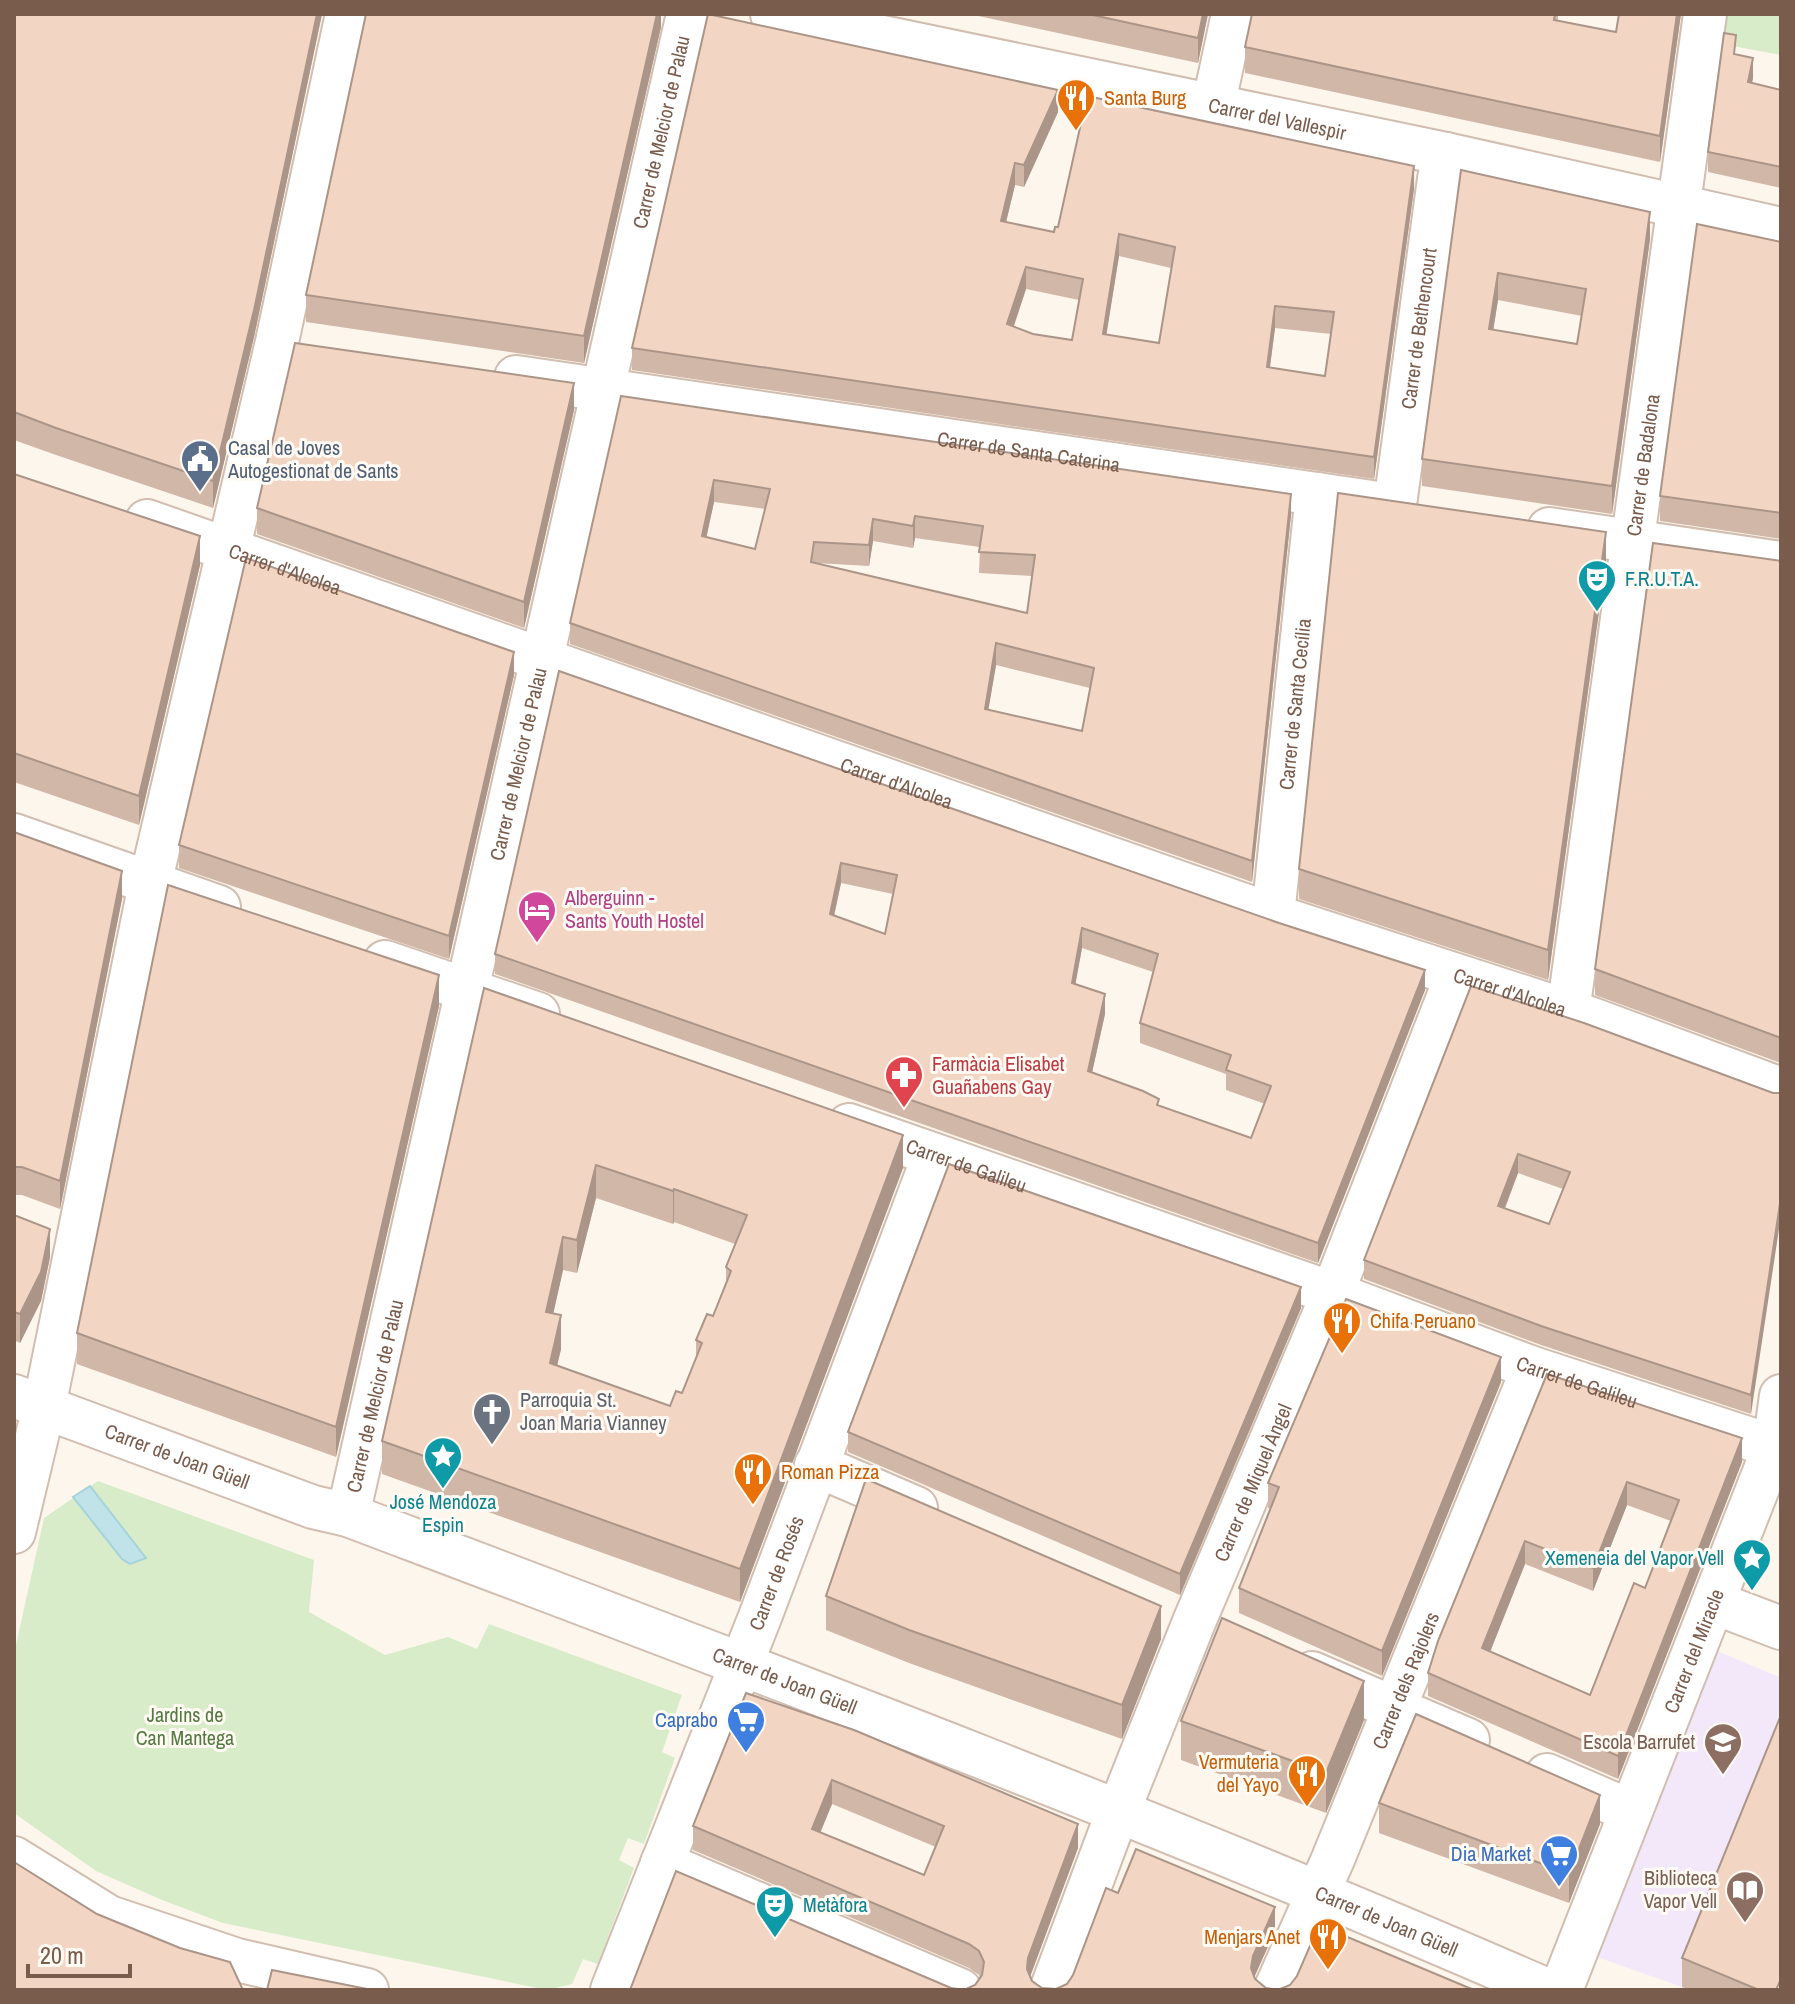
<svg xmlns="http://www.w3.org/2000/svg" width="1795" height="2004" viewBox="0 0 1795 2004" font-family="'Archivo Narrow',sans-serif">
<rect width="100%" height="100%" fill="#fdf6ec"/>
<!-- education -->
<path fill="#f3e8fa" d="M1715 1650 1781 1678V1897L1729 1874 1682 1987 1594 1956Z"/>
<!-- green -->
<g fill="#d8ecc9">
<path d="M1725 14H1781V55L1721 44Z"/>
<path d="M98 1481 314 1560 309 1612 385 1655 448 1637 477 1649 489 1624 682 1695 662 1752 675 1758 644 1844 628 1838 619 1860 634 1868 598 1964 583 1959 572 1984 547 1990 223 1923 162 1900 96 1871 14 1813V1654L44 1518Z"/>
</g>
<!-- water -->
<path fill="#bfe3e8" stroke="#a5d3da" stroke-width="2" d="M90 1486 146 1558 130 1564 122 1559 73 1497Z"/>
<g fill="none" stroke-linecap="round" stroke-linejoin="round">
<!-- minor casing -->
<g stroke="#d1beb0" stroke-width="46">
<g id="minor">
<path id="s1" d="M772 14 1446 154 1781 229"/>
<path d="M1213 107 1233 14"/>
<path id="s2" d="M516 377 1392 505"/>
<path id="s3" d="M1395 505 1439 179 1446 154"/>
<path id="s4" d="M147 521 1287 920 1592 1019 1781 1089"/>
<path d="M1549 529 1781 563"/>
<path d="M14 835 219 907"/>
<path id="s5" d="M1273 915 1317 494"/>
<path d="M385 962 538 1014"/>
<path id="s6" d="M1568 1012 1705 14"/>
<path id="s7" d="M849 1125 1332 1293 1533 1368 1781 1449"/>
<path id="s8" d="M14 1396 313 1507 348 1515C750 1667 1153 1818 1547 1990"/>
<path d="M816 1465 916 1508"/>
<path id="s9" d="M348 1515 688 14"/>
<path d="M14 1532 44 1407 150 884 277 342 347 14"/>
<path d="M1715 1603 1781 1628"/>
<path d="M1312 1673 1468 1740"/>
<path d="M1547 1775 1630 1811"/>
<path d="M14 1858 109 1917 237 1960 367 1990"/>
<path d="M662 1863 960 1990"/>
<path id="s10" d="M612 1990 760 1617 934 1155"/>
<path id="s11" d="M1051 1990 1109 1835 1194 1622 1325 1312 1456 977"/>
<path id="s12" d="M1275 1990 1333 1859 1533 1368"/>
<path id="s13" d="M1561 1990 1774 1447 1781 1396"/>
</g>
</g>
<!-- minor -->
<use href="#minor" stroke="#fff" stroke-width="42"/>
</g>
<!-- wall -->
<g fill="#d1b7a8" fill-rule="evenodd">
<path d="M14 14H322L254 337 213 508 56 455 14 440Z"/>
<path d="M661 14V27L584 363 306 322V295Z"/>
<path d="M969 14H1208L1198 63Z"/>
<path d="M1558 14V21L1616 32 1619 14H1681L1660 162 1245 73V47Z"/>
<path d="M1736 54 1753 78 1752 83 1781 90V188L1708 172V152Z"/>
<path d="M1058 112 1024 187 1015 185 1006 222 1054 232 1414 189 1374 479 632 370V348ZM1119 256 1171 268 1159 343 1106 335ZM1026 289 1079 300 1072 340 1033 334 1014 326ZM1275 328 1331 334 1325 376 1270 367Z"/>
<path d="M1461 170 1650 239 1612 514 1422 486V459ZM1498 300 1582 316 1577 344 1493 330Z"/>
<path d="M1781 242V539L1660 521V496Z"/>
<path d="M621 396 1291 515 1252 882 570 644V623ZM714 502 765 509 755 549 706 537ZM915 538 980 547 979 573 1032 576 1027 613 816 563 869 566 873 541 913 548ZM996 665 1090 688 1082 731 988 710Z"/>
<path d="M574 410 524 628 257 534V508Z"/>
<path d="M14 474 200 565 139 825 14 782Z"/>
<path d="M1606 561 1548 980 1299 899V869Z"/>
<path d="M1781 561V1063L1595 995V969Z"/>
<path d="M559 671 1425 990 1318 1263 495 974V954ZM841 883 893 894 885 934 834 916ZM1082 948 1153 972 1140 1023V1043L1226 1074V1090L1265 1104 1251 1138 1159 1105 1092 1072 1105 1014 1075 984Z"/>
<path d="M514 675 449 959 179 868V845Z"/>
<path d="M14 832 122 899 60 1209 22 1195H14Z"/>
<path d="M1471 986 1773 1093 1751 1414 1541 1345 1364 1279V1260ZM1518 1173 1563 1189 1549 1224 1505 1209Z"/>
<path d="M484 988 903 1168 740 1602 382 1474V1441ZM596 1198 673 1224 674 1222 735 1244 726 1267V1284L713 1316 696 1340V1358L682 1393 670 1406 557 1365 561 1349 553 1314 563 1270 577 1273Z"/>
<path d="M439 1006 336 1457 77 1364V1333Z"/>
<path d="M14 1215 50 1257 41 1301 20 1343 14 1340Z"/>
<path d="M1301 1308 1180 1595 848 1452V1432Z"/>
<path d="M1547 1374 1742 1462 1618 1779 1428 1696V1673ZM1627 1505 1671 1521 1645 1588 1590 1695 1490 1652 1525 1564 1593 1591Z"/>
<path d="M1501 1382 1382 1676 1239 1613V1588L1271 1509 1268 1508V1483Z"/>
<path d="M826 1596 1161 1639 1122 1739 909 1663 826 1630Z"/>
<path d="M746 1693 1078 1848 1030 1977 1032 1981 1042 1988 1056 1989 1067 1984 1073 1975 1118 1893 1275 1931 1254 1977 1255 1979 1266 1988 1278 1990H630L951 1988 964 1990 975 1985 980 1978 979 1975 969 1968 693 1850V1826ZM832 1804 936 1847 924 1875 820 1832Z"/>
<path d="M1364 1720 1326 1813 1181 1760V1721Z"/>
<path d="M1379 1803 1600 1824 1569 1903 1379 1833Z"/>
<path d="M1682 1958 1781 1990H1690L1682 1987Z"/>
</g>
<!-- shaded-wall -->
<g fill="#aa9588">
<path d="M317 14H322L254 337 213 508V481Z"/>
<path d="M657 14H661V27L584 363V336Z"/>
<path d="M1203 14H1208L1198 63V38Z"/>
<path d="M1677 14H1681L1660 162V136Z"/>
<path d="M1753 58V78L1748 103V82Z"/>
<path d="M1058 90V112L1024 187V165Z"/>
<path d="M1015 163V185L1001 243V221Z"/>
<path d="M1414 166V189L1374 479V457Z"/>
<path d="M1650 212V239L1612 514V486Z"/>
<path d="M1119 234V256L1103 356V334Z"/>
<path d="M1026 267V289L1007 346V324Z"/>
<path d="M1498 273V300L1489 357V329Z"/>
<path d="M1275 306V328L1267 389V367Z"/>
<path d="M574 383V410L524 628V602Z"/>
<path d="M714 480V502L702 558V536Z"/>
<path d="M1291 494V515L1252 882V861Z"/>
<path d="M915 516V538L913 548V526Z"/>
<path d="M873 519V541L869 566V545Z"/>
<path d="M1606 532V561L1548 980V950Z"/>
<path d="M200 536V565L139 825V796Z"/>
<path d="M996 643V665L985 730V709Z"/>
<path d="M514 652V675L449 959V936Z"/>
<path d="M841 863V883L830 934V914Z"/>
<path d="M122 871V899L60 1209V1181Z"/>
<path d="M1082 928V948L1072 1003V983Z"/>
<path d="M1425 970V990L1318 1263V1243Z"/>
<path d="M439 975V1006L336 1457V1427Z"/>
<path d="M1105 994V1014L1088 1091V1071Z"/>
<path d="M903 1135V1168L740 1602V1569Z"/>
<path d="M1518 1154V1173L1498 1225V1206Z"/>
<path d="M596 1165V1198L577 1273V1240Z"/>
<path d="M674 1189V1222L673 1224V1191Z"/>
<path d="M1781 1197V1216L1751 1414V1395Z"/>
<path d="M50 1229V1257L41 1301 20 1343V1314Z"/>
<path d="M563 1237V1270L546 1346V1312Z"/>
<path d="M1301 1287V1308L1180 1595V1574Z"/>
<path d="M561 1315V1349L550 1396V1363Z"/>
<path d="M1501 1357V1382L1382 1676V1651Z"/>
<path d="M1742 1438V1462L1618 1779V1756Z"/>
<path d="M1627 1482V1505L1593 1591V1568Z"/>
<path d="M1525 1541V1564L1482 1672V1648Z"/>
<path d="M1161 1606V1639L1122 1739V1705Z"/>
<path d="M1364 1681V1720L1326 1813V1773Z"/>
<path d="M832 1780V1804L812 1853V1829Z"/>
<path d="M1600 1795V1824L1569 1903V1874Z"/>
<path d="M1078 1824V1848L1028 1982 1027 1969 1028 1958Z"/>
<path d="M1275 1907V1931L1253 1980 1251 1968 1253 1956Z"/>
</g>
<!-- building -->
<g fill="#f3d5c3" stroke="#aa9588" stroke-width="2" fill-rule="evenodd">
<path d="M14 14H317L254 310 213 481 56 428 14 412Z"/>
<path d="M366 14H657L584 336 306 295Z"/>
<path d="M708 14 1058 90 1024 165 1015 163 1001 221 1054 232 1055 227H1058L1087 96 1414 166 1374 457 632 348ZM1119 234 1175 247 1159 343 1103 334ZM1026 267 1083 279 1072 340 1033 334 1007 324ZM1275 306 1334 312 1325 376 1267 367Z"/>
<path d="M1088 14H1203L1198 38Z"/>
<path d="M1252 14H1555L1554 20 1616 32 1619 14H1677L1660 136 1245 47Z"/>
<path d="M1724 33 1736 35 1734 54 1753 58 1748 82 1781 90V167L1708 152Z"/>
<path d="M1461 170 1650 212 1612 486 1422 459ZM1498 273 1586 289 1577 344 1489 329Z"/>
<path d="M1697 224 1781 242V513L1660 496Z"/>
<path d="M295 343 574 383 524 602 257 508Z"/>
<path d="M621 396 1291 494 1252 861 570 623ZM714 480 770 489 755 549 702 536ZM915 516 983 526 979 552 1035 555 1027 613 811 562 814 542 869 545 873 519 913 526ZM996 643 1094 668 1082 731 985 709Z"/>
<path d="M14 474 200 536 139 796 14 753Z"/>
<path d="M1338 493 1606 532 1548 950 1299 869Z"/>
<path d="M1653 543 1781 561V1038L1595 969Z"/>
<path d="M246 558 514 652 449 936 179 845Z"/>
<path d="M559 671 1279 923 1425 970 1318 1243 495 954ZM841 863 897 875 885 934 830 914ZM1082 928 1158 954 1140 1023 1231 1055 1226 1070 1271 1086 1251 1138 1157 1105 1159 1099 1143 1091 1088 1071 1105 994 1072 983Z"/>
<path d="M14 832 122 871 60 1181 22 1167H14Z"/>
<path d="M168 885 439 975 336 1427 77 1333Z"/>
<path d="M1471 986 1584 1023 1773 1093H1781V1197L1751 1395 1541 1326 1364 1260ZM1518 1154 1570 1172 1549 1224 1498 1206Z"/>
<path d="M484 988 903 1135 740 1569 382 1441ZM596 1165 673 1191 674 1189 747 1215 726 1267 731 1271 713 1316 707 1314 696 1340 702 1343 682 1393 676 1391 670 1406 550 1363 561 1315 546 1312 563 1237 577 1240Z"/>
<path d="M949 1164 1301 1287 1180 1574 848 1432Z"/>
<path d="M14 1215 50 1229 41 1272 20 1314 14 1312Z"/>
<path d="M1346 1299 1501 1357 1382 1651 1239 1588 1279 1487 1268 1483Z"/>
<path d="M1547 1374 1742 1438 1618 1756 1428 1673 1438 1641ZM1627 1482 1679 1500 1645 1588 1634 1583 1590 1695 1482 1648 1525 1541 1593 1568Z"/>
<path d="M866 1479 1161 1606 1122 1705 909 1630 826 1596Z"/>
<path d="M1222 1618 1364 1681 1326 1773 1181 1721Z"/>
<path d="M746 1693 854 1730 1078 1824 1028 1958 1027 1969 1032 1981 1042 1988 1056 1989 1067 1984 1073 1975 1106 1888 1118 1893 1136 1849 1275 1907 1253 1956 1251 1968 1255 1979 1266 1988 1278 1990 1290 1985 1297 1976 1319 1925 1474 1990H630L676 1871 951 1988 964 1990 975 1985 982 1975 984 1962 979 1951 969 1944 693 1826ZM832 1780 944 1826 924 1875 812 1829Z"/>
<path d="M1416 1714 1600 1795 1569 1874 1379 1803Z"/>
<path d="M1781 1715V1979L1776 1990H1759L1682 1958Z"/>
<path d="M14 1862 97 1914 180 1948 230 1962 243 1990H14Z"/>
<path d="M272 1970 372 1990H267Z"/>
</g>
<!-- icons -->
<defs>
<g id="restaurant-pin" transform="scale(2)"><path d="M0 17L-7.5 6A9.5 9.5 0 1 1 7.5 6Z" fill="#e8710a" stroke="#fffaf3"/><path d="M-5-6h1v4h1v-4h1v4h1v-4h1v5L-1.5 .5V6h-2V.5L-5-1ZM5-6V6H3V1.5H1.5Q1.5-4 5-6Z" fill="#fff"/></g>
<g id="civic-pin" transform="scale(2)"><path d="M0 17L-7.5 6A9.5 9.5 0 1 1 7.5 6Z" fill="#5c6f8a" stroke="#fffaf3"/><path d="M-.6-6.5H3V-4.5H.6V-3L4-1V1h2V6H-6V1h2V-1L-.6-3ZM-1.2 2.5V6h2.4V2.5Z" fill="#fff"/></g>
<g id="theatre-pin" transform="scale(2)"><path d="M0 17L-7.5 6A9.5 9.5 0 1 1 7.5 6Z" fill="#0f9aa8" stroke="#fffaf3"/><path d="M-5-5.5Q0-4 5-5.5V0Q5 5 0 6Q-5 5-5 0ZM-3.3-2.5H-1v1.5H-3.3ZM1-2.5H3.3v1.5H1ZM-2.8 1Q0 5.5 2.8 1Z" fill="#fff"/></g>
<g id="hotel-pin" transform="scale(2)"><path d="M0 17L-7.5 6A9.5 9.5 0 1 1 7.5 6Z" fill="#d1479c" stroke="#fffaf3"/><path d="M-6-4.5h1.5V1H6V5H4.5V3h-9V5H-6ZM-4 0a1.8 1.8 0 1 1 3.6 0ZM.5 0V-2.5h3Q6-2.5 6 0Z" fill="#fff"/></g>
<g id="pharmacy-pin" transform="scale(2)"><path d="M0 17L-7.5 6A9.5 9.5 0 1 1 7.5 6Z" fill="#e0444e" stroke="#fffaf3"/><path d="M-2-6h4v4h4v4h-4v4h-4v-4h-4v-4h4Z" fill="#fff"/></g>
<g id="church-pin" transform="scale(2)"><path d="M0 17L-7.5 6A9.5 9.5 0 1 1 7.5 6Z" fill="#6b7280" stroke="#fffaf3"/><path d="M-1.2-6h2.4v3.5h3.3v2.4h-3.3V6h-2.4V-.1h-3.3v-2.4h3.3Z" fill="#fff"/></g>
<g id="sight-pin" transform="scale(2)"><path d="M0 17L-7.5 6A9.5 9.5 0 1 1 7.5 6Z" fill="#0f9aa8" stroke="#fffaf3"/><path d="M0-6L1.8-2.2L6-1.7L2.9 1.2L3.7 5.4L0 3.3L-3.7 5.4L-2.9 1.2L-6-1.7L-1.8-2.2Z" fill="#fff"/></g>
<g id="supermarket-pin" transform="scale(2)"><path d="M0 17L-7.5 6A9.5 9.5 0 1 1 7.5 6Z" fill="#3f7fe0" stroke="#fffaf3"/><path d="M-6-5.5h2.5l.6 2H6L4.5 2H-2.5L-4.4-4H-6ZM-1.5 3.2a1.3 1.3 0 1 0 .1 0ZM3 3.2a1.3 1.3 0 1 0 .1 0Z" fill="#fff"/></g>
<g id="school-pin" transform="scale(2)"><path d="M0 17L-7.5 6A9.5 9.5 0 1 1 7.5 6Z" fill="#8d6e63" stroke="#fffaf3"/><path d="M0-5L7-2L0 1L-7-2ZM-4 1L0 2.5L4 1V4Q0 6-4 4Z" fill="#fff"/></g>
<g id="library-pin" transform="scale(2)"><path d="M0 17L-7.5 6A9.5 9.5 0 1 1 7.5 6Z" fill="#8d6e63" stroke="#fffaf3"/><path d="M-6-4Q-3-5.5-.7-3.5V5Q-3 3-6 4ZM6-4Q3-5.5 .7-3.5V5Q3 3 6 4Z" fill="#fff"/></g>
</defs>
<g fill-rule="evenodd">
<use href="#restaurant-pin" x="1076" y="98"/>
<use href="#civic-pin" x="200" y="459"/>
<use href="#theatre-pin" x="1597" y="579"/>
<use href="#hotel-pin" x="537" y="910"/>
<use href="#pharmacy-pin" x="904" y="1075"/>
<use href="#restaurant-pin" x="1342" y="1321"/>
<use href="#church-pin" x="492" y="1412"/>
<use href="#sight-pin" x="443" y="1456"/>
<use href="#restaurant-pin" x="753" y="1472"/>
<use href="#sight-pin" x="1752" y="1558"/>
<use href="#supermarket-pin" x="746" y="1720"/>
<use href="#school-pin" x="1723" y="1742"/>
<use href="#restaurant-pin" x="1307" y="1774"/>
<use href="#supermarket-pin" x="1559" y="1854"/>
<use href="#library-pin" x="1745" y="1890"/>
<use href="#theatre-pin" x="775" y="1905"/>
<use href="#restaurant-pin" x="1328" y="1937"/>
</g>
<g text-anchor="middle" stroke-width="6" stroke-linejoin="round" paint-order="stroke">
<!-- food labels -->
<g font-size="20" fill="#c56008" stroke="#fffaf3" text-anchor="start">
<text x="1104" y="105">Santa Burg</text>
<text x="1370" y="1328">Chifa Peruano</text>
<text x="781" y="1479">Roman Pizza</text>
<text x="1279" y="1769" text-anchor="end">Vermuteria<tspan x="1279" dy="23">del Yayo</tspan></text>
<text x="1300" y="1944" text-anchor="end">Menjars Anet</text>
</g>
<!-- street labels -->
<g font-size="20" fill="#7a5c4d" stroke="#fffaf3">
<text dy="7" stroke="none"><textPath href="#s1" startOffset="516">Carrer del Vallespir</textPath></text>
<text dy="7" stroke="none"><textPath href="#s9" startOffset="1418">Carrer de Melcior de Palau</textPath></text>
<text dy="7" stroke="none"><textPath href="#s3" startOffset="178">Carrer de Bethencourt</textPath></text>
<text dy="7" stroke="none"><textPath href="#s2" startOffset="518">Carrer de Santa Caterina</textPath></text>
<text dy="7" stroke="none"><textPath href="#s6" startOffset="552">Carrer de Badalona</textPath></text>
<text dy="7" stroke="none"><textPath href="#s4" startOffset="146">Carrer d'Alcolea</textPath></text>
<text dy="7" stroke="none"><textPath href="#s5" startOffset="212">Carrer de Santa Cecília</textPath></text>
<text dy="7" stroke="none"><textPath href="#s9" startOffset="770">Carrer de Melcior de Palau</textPath></text>
<text dy="7" stroke="none"><textPath href="#s4" startOffset="794">Carrer d'Alcolea</textPath></text>
<text dy="7" stroke="none"><textPath href="#s4" startOffset="1442">Carrer d'Alcolea</textPath></text>
<text dy="7" stroke="none"><textPath href="#s7" startOffset="124">Carrer de Galileu</textPath></text>
<text dy="7" stroke="none"><textPath href="#s7" startOffset="772">Carrer de Galileu</textPath></text>
<text dy="7" stroke="none"><textPath href="#s9" startOffset="122">Carrer de Melcior de Palau</textPath></text>
<text dy="7" stroke="none"><textPath href="#s8" startOffset="174">Carrer de Joan Güell</textPath></text>
<text dy="7" stroke="none"><textPath href="#s11" startOffset="546">Carrer de Miquel Àngel</textPath></text>
<text dy="7" stroke="none"><textPath href="#s10" startOffset="448">Carrer de Rosés</textPath></text>
<text dy="7" stroke="none"><textPath href="#s13" startOffset="364">Carrer del Miracle</textPath></text>
<text dy="7" stroke="none"><textPath href="#s12" startOffset="336">Carrer dels Rajolers</textPath></text>
<text dy="7" stroke="none"><textPath href="#s8" startOffset="822">Carrer de Joan Güell</textPath></text>
<text dy="7" stroke="none"><textPath href="#s8" startOffset="1470">Carrer de Joan Güell</textPath></text>
</g>
<!-- service labels -->
<g font-size="20" fill="#4e5e75" stroke="#fffaf3" text-anchor="start">
<text x="228" y="455">Casal de Joves<tspan x="228" dy="23">Autogestionat de Sants</tspan></text>
</g>
<!-- culture labels -->
<g font-size="20" fill="#0d838f" stroke="#fffaf3" text-anchor="start">
<text x="1625" y="586">F.R.U.T.A.</text>
<text x="443" y="1509" text-anchor="middle">José Mendoza<tspan x="443" dy="23">Espin</tspan></text>
<text x="1724" y="1565" text-anchor="end">Xemeneia del Vapor Vell</text>
<text x="803" y="1912">Metàfora</text>
</g>
<!-- hotel labels -->
<g font-size="20" fill="#b23c85" stroke="#fffaf3" text-anchor="start">
<text x="565" y="905">Alberguinn -<tspan x="565" dy="23">Sants Youth Hostel</tspan></text>
</g>
<!-- health labels -->
<g font-size="20" fill="#be3a42" stroke="#fffaf3" text-anchor="start">
<text x="932" y="1071">Farmàcia Elisabet<tspan x="932" dy="23">Guañabens Gay</tspan></text>
</g>
<!-- worship labels -->
<g font-size="20" fill="#5b616d" stroke="#fffaf3" text-anchor="start">
<text x="520" y="1407">Parroquia St.<tspan x="520" dy="23">Joan Maria Vianney</tspan></text>
</g>
<!-- park labels -->
<g font-size="20" fill="#537a41" stroke="#fffaf3">
<text x="185" y="1722">Jardins de<tspan x="185" dy="23">Can Mantega</tspan></text>
</g>
<!-- shop labels -->
<g font-size="20" fill="#366cbe" stroke="#fffaf3" text-anchor="end">
<text x="718" y="1727">Caprabo</text>
<text x="1531" y="1861">Dia Market</text>
</g>
<!-- education labels -->
<g font-size="20" fill="#785e54" stroke="#fffaf3" text-anchor="end">
<text x="1695" y="1749">Escola Barrufet</text>
<text x="1717" y="1885">Biblioteca<tspan x="1717" dy="23">Vapor Vell</tspan></text>
</g>
</g>
<!-- border -->
<rect width="1795" height="2004" fill="none" stroke="#7a5c4d" stroke-width="32"/>
<!-- scale -->
<path d="M28 1964v12h102v-12" fill="none" stroke="#7a5c4d" stroke-width="4"/>
<text x="40" y="1964" font-size="24" fill="#7a5c4d" stroke="#fffaf3" stroke-width="6" paint-order="stroke">20 m</text>
</svg>
